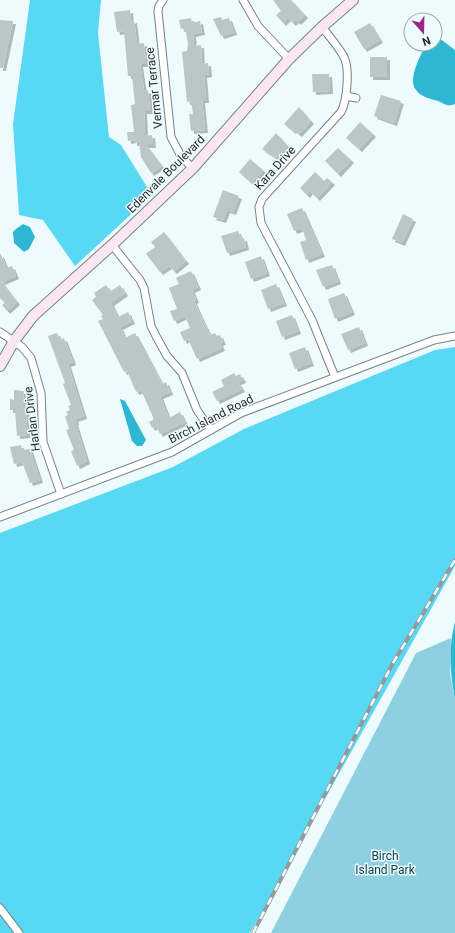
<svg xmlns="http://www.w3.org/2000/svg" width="455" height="933" viewBox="0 0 455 933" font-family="Roboto,sans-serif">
<defs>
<filter id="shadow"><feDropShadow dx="3" dy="3" stdDeviation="0" flood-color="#0004"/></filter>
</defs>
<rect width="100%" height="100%" fill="#eefbfe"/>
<!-- green -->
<path fill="#8ed0e0" d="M451 638 450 674 455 699V933H271L416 653Z"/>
<!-- forest -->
<g fill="#59d8f3">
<path d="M30 0H101L98 33 109 137 121 145 152 195 75 266 43 220 19 215 13 124Z"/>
<path d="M455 347V566L250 933H0V533L173 467 244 429 435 350Z"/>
</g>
<!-- water -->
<g fill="#2db7d2">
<path d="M435 38H439L455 50V104C447 107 445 104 438 101 431 99 421 97 416 90 407 80 421 53 427 44H435Z"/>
<path d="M23 224 30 227 35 237 29 249 24 252 14 243 13 232 16 229Z"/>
<path d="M120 399 125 401 146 440 142 446H137L132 441Z"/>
<path d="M455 622V699C450 673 448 648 455 622Z"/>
</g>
<!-- building -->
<g fill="#bbc6c9" filter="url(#shadow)">
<path d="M273 0H291L305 15 298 22 296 20 293 23 288 18 283 23 276 15 281 11Z"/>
<path d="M130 10 131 21 134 20 137 44 144 43 146 64H140L144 91 148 90 150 111H144L145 136 152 135 153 145H146L162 166 151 173 141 157 139 143H134V140L128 141 127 132H134L131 105 135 104 132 76H128L124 31 117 32 114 12Z"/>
<path d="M221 17 222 20 229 18 234 32 221 36 213 19Z"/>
<path d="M191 18 192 23 200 21 202 32 193 34 194 46 201 45 202 64 208 63 209 74 204 75 206 100H202L205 130 191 131 189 114H193L191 101 187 102 182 52 187 51 188 43 185 28 181 29 179 20Z"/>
<path d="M0 20 13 21 3 68H0Z"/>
<path d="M370 23 380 40 364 49 354 32Z"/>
<rect x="370" y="57" width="17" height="20"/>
<path d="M312 74H329L330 91 313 92Z"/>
<path d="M381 95 401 101 394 123 374 116Z"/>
<path d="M299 107 311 121 299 134 294 130 293 131 284 124Z"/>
<path d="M360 122 373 134 359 149 346 138Z"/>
<path d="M276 133 288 146 276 158 262 149Z"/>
<path d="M338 148 351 160 338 174 325 161Z"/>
<path d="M250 159 263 170 251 183 239 172Z"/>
<path d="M315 172 324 181 327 178 332 182 317 198 310 191 307 195 300 188Z"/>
<path d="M223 190 239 196 233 212 227 210 223 220 213 217Z"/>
<path d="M302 208 322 254 306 260 300 242 306 240 302 228 294 231 287 214Z"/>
<path d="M403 214 413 219 402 243 392 239Z"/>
<path d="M238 231 241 239 244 238 246 247 227 253 221 236Z"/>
<path d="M164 232 186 261 174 271 169 266 160 272 146 254 155 247 151 242Z"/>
<path d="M0 253 7 268 12 266 16 276 2 282 17 302 7 311 2 305 5 303 0 298Z"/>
<path d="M261 256 267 273 251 279 245 262Z"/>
<path d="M332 265 338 281 323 287 316 270Z"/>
<path d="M191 271 198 287 192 290 196 300 194 301 200 315 210 335 215 333 217 336 220 335 223 342 220 343 222 348 197 359 188 339 184 341 180 332 190 328 185 316 174 321 170 311 177 309 169 288 179 284 176 278Z"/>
<path d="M276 284 284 303 268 309 261 290Z"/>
<path d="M106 285 111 291 120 285 125 293 111 303 118 317 128 312 132 321 120 327 125 338 135 333 162 384 166 382 170 392 160 396 169 418 180 412 185 422 160 434 156 426 152 428 149 422 153 420V417L141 390 136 392 127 371 124 372 98 321 103 319 101 316 103 315 92 300 96 297 94 293Z"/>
<path d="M344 293 352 312 335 319 328 299Z"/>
<path d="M292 315 298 331 282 337 276 321Z"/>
<path d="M359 327 365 343 348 350 341 334Z"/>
<path d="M57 333 60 340 64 338 73 362 68 364 84 416 75 419 76 422H75L87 461 77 466 71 451 74 450 66 430 69 429 65 416 68 415 66 412 70 410 68 406 71 405 63 384 65 383 48 336Z"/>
<path d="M305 347 311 363 295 369 289 353Z"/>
<path d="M234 373 236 376 240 374 243 380 238 382 242 389 217 401 212 392 224 386 221 380Z"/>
<path d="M14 390 24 391 23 400H26L27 435 17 436 15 410H10V399L14 400Z"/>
<path d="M21 445 22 450 30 449 40 480 30 483 22 462 14 464 10 447Z"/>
</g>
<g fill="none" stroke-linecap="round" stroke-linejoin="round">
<!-- street casing -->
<g stroke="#788385" stroke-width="9">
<g id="street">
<path d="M163 0 159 6 158 11 171 137 182 158 193 168"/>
<path d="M243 0 258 26 289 59"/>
<path d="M322 27C329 36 338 46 344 57 350 69 347 101 341 112L262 199 259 207 261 223 312 320 335 377"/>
<path d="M346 96 356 98"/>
<path d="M112 245 140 280 144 288 151 326 156 336 167 356 182 373 197 410 211 430"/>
<path d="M0 332 22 347 31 358 41 393 43 442 61 494"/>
<path d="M0 517 172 452 241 413 434 340 455 336"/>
<path d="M0 908 19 933"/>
</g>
</g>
<!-- secondary casing -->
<g stroke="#788385" stroke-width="12">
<path id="secondary" d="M0 366 14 341 33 316 112 245 193 168 289 59 322 27 353 0"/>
</g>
<!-- street -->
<use href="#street" stroke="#fff" stroke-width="7"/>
<!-- secondary -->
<use href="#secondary" stroke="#fbe6f5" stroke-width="10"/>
<!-- rail casing -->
<g stroke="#929b9d" stroke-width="4">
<path id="rail" d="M253 933 393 663 455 560"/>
</g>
<!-- rail -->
<use href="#rail" stroke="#eefbfe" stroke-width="2.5" stroke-dasharray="8" stroke-linecap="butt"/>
</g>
<g text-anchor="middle" stroke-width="3" stroke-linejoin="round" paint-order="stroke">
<!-- street labels -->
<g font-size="12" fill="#272b2c" stroke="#eefbfe">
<text transform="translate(154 88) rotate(-96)" y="4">Vermar Terrace</text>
<text transform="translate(275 168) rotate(-48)" y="4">Kara Drive</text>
<text transform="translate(166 174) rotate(-45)" y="4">Edenvale Boulevard</text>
<text transform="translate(32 419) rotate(-97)" y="4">Harlan Drive</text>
<text transform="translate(211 419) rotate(-27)" y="4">Birch Island Road</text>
</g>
<!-- park labels -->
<g font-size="12" fill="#003e49" stroke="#eefbfe">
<text x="385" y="860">Birch<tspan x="385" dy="14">Island Park</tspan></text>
</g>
</g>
<!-- north arrow -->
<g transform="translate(423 32) rotate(160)"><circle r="19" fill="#eefbfe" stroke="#9ea8aa"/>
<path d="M0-3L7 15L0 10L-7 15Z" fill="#9b2783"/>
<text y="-6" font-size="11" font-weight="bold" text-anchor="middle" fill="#272b2c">N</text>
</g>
</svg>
